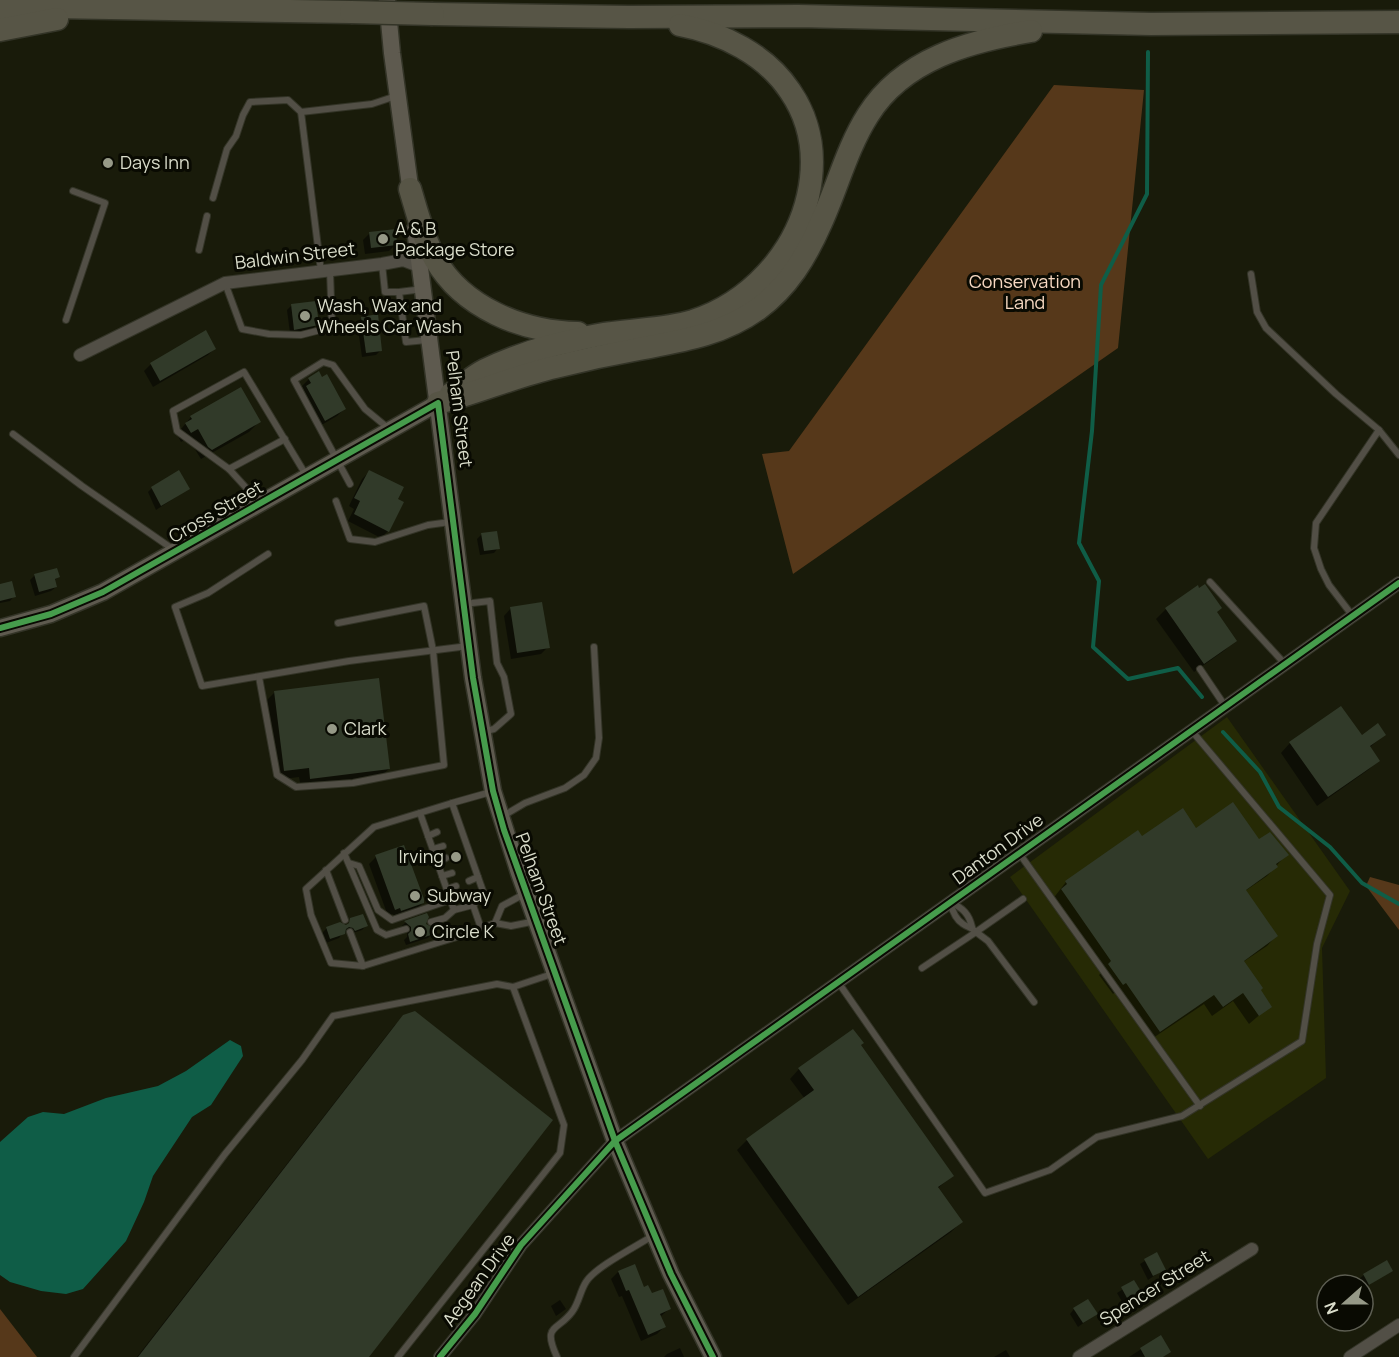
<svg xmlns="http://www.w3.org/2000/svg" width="1399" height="1357" viewBox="0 0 1399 1357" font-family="Manrope,sans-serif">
<rect width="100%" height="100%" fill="#191b0a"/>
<!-- built -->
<path fill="#262a05" d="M1227 717 1350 891 1322 948 1326 1078 1208 1159 1010 877Z"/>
<!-- green -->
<g fill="#56381a">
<path d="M1054 85 1144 90 1118 348 793 574 762 454 789 451Z"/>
<path d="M1370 877 1399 885V930L1366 886Z"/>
<path d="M0 1309 37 1357H0Z"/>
</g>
<!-- water -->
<path fill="#0f5d47" d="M230 1040 241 1046 243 1056 211 1105 192 1117 153 1176 144 1202 126 1241 83 1289 66 1294 41 1291 10 1282 0 1275V1142L28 1117 43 1112 64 1114 106 1098 158 1086 186 1071Z"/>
<!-- shadow -->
<g fill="#0007">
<path d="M370 233 396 244 389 251 365 254 363 240Z"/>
<path d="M291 306 317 324 313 329 290 333 287 310Z"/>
<path d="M362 318 381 350 376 355 362 357 357 322Z"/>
<path d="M205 332 215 348 208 355 153 387 144 371 151 364Z"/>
<path d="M309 379 344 409 337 416 318 427 300 394 304 390 302 386Z"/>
<path d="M191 417 259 422 249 432 201 459 188 438 181 442 177 434Z"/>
<path d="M369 472 396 500 388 531 381 538 348 521 354 509 349 506 362 479Z"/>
<path d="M152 488 188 489 156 510 148 492Z"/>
<path d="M482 534 498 548 494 553 480 555 477 539Z"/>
<path d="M35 575 58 577 54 581 56 587 51 591 35 596 30 580Z"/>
<path d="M0 586 14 596 10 601 0 603Z"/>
<path d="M1197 587 1235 640 1225 650 1194 672 1156 619 1166 609Z"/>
<path d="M511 608 548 647 541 654 511 659 504 616Z"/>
<path d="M275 692 389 769 379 778 301 788 299 777 275 780 265 702Z"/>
<path d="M1384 735 1369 748 1378 761 1368 770 1317 806 1281 753 1290 743Z"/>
<path d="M1196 830 1259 842 1287 854 1267 876 1245 891 1276 936 1267 946 1243 962 1270 1006 1249 1024 1233 1001 1212 1016 1204 1004 1150 1040 1116 991 1113 994 1099 975 1102 972 1052 900 1066 882 1142 838Z"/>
<path d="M376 857 423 903 415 910 394 917 393 914 388 916 369 864Z"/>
<path d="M427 915 424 925 432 934 428 938 406 945 404 940 407 937V932L401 927 405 923Z"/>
<path d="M351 920 366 926 362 930 350 934 344 931 339 938 326 943 322 933 327 928 346 927Z"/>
<path d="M404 1016 367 1357H137L394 1026Z"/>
<path d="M859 1046 952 1176 937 1189 961 1222 951 1232 848 1305 737 1150 747 1140 805 1099 790 1079 799 1069Z"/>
<path d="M1156 1254 1164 1269 1148 1280 1140 1264Z"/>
<path d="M1391 1271 1364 1288 1359 1279 1364 1275Z"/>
<path d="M618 1272 669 1309 660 1317 664 1327 657 1334 641 1341 622 1296 619 1297 611 1279Z"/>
<path d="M1134 1282 1145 1301 1128 1312 1117 1293Z"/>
<path d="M560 1300 566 1309 556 1316 551 1306Z"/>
<path d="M1074 1309 1096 1314 1078 1327 1070 1314Z"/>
<path d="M1160 1337 1169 1352 1165 1356 1129 1357Z"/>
<path d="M680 1348 684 1357H664L667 1354Z"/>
<path d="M1006 1350 1010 1357H994Z"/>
</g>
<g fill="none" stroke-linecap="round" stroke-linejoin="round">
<!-- stream -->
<g stroke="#0f5d47" stroke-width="4">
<path d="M1148 52 1147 194 1101 285 1092 431 1079 543 1099 581 1093 647 1128 679 1178 668 1202 697"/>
<path d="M1223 732 1260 772 1279 807 1330 847 1362 883 1399 904"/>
</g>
</g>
<!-- building -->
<g fill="#313a29">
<path d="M396 229 397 245 371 248 369 232Z"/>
<path d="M316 301 319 325 294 330 291 304Z"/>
<path d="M378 314 382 351 366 353 361 317Z"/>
<path d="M206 330 216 349 160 381 150 363Z"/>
<path d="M319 371 322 377 327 374 346 409 325 421 306 386 311 383 308 378Z"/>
<path d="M241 387 261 422 212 450 208 447 198 429 191 433 185 423 192 419 190 416Z"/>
<path d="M179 470 190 489 161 506 151 487Z"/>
<path d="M369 470 404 487 398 499 404 502 389 532 354 514 360 501 354 498Z"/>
<path d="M497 531 500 549 484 551 481 533Z"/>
<path d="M57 568 60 577 55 579 57 587 39 592 34 574Z"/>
<path d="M12 581 16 597 0 601V584Z"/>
<path d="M1205 584 1222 608 1217 612 1237 641 1204 664 1165 608 1198 585 1199 588Z"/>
<path d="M542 602 550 648 517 653 510 607Z"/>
<path d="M379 678 390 769 310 779 309 768 284 771 274 691Z"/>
<path d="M1341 706 1362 735 1378 723 1386 735 1370 746 1380 761 1328 797 1289 742Z"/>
<path d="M1233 802 1259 839 1270 832 1289 855 1276 864 1278 867 1246 890 1278 936 1244 961 1263 988 1261 990 1272 1007 1259 1016 1243 993 1223 1007 1214 995 1160 1032 1126 983 1123 985 1108 964 1111 961 1061 889 1067 884 1065 881 1138 830 1142 836 1183 808 1196 828Z"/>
<path d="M404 845 424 899V903L401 911 400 908 395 910 375 855Z"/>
<path d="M427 913 429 917 426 924 432 927 434 934 410 942 408 934 411 931V927L404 921Z"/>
<path d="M363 914 368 926 355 931 353 928 349 927 346 929 345 934 330 939 326 927 340 922 346 925 349 923 350 918Z"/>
<path d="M415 1011 553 1120 369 1357H138L403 1015Z"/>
<path d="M853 1029 864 1043 861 1045 954 1176 938 1187 963 1222 858 1297 746 1139 814 1090 798 1068Z"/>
<path d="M1157 1252 1166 1270 1153 1276 1144 1259Z"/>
<path d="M1387 1260 1393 1271 1369 1285 1363 1274Z"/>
<path d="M635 1264 644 1287 648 1285 652 1293 663 1289 671 1309 660 1314 666 1327 648 1335 629 1290 626 1291 618 1271Z"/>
<path d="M1134 1280 1147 1301 1133 1309 1121 1287Z"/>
<path d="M1088 1299 1098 1314 1083 1323 1073 1308Z"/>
<path d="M1161 1335 1171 1352 1163 1357H1145L1140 1348Z"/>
</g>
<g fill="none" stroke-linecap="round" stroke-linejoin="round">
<!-- lane casing -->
<g stroke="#333427" stroke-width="8">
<g id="lane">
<path d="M213 198 227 149 236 136 243 115 250 102 288 100 301 112"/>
<path d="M199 250 207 216"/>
<path d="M382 264 385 292H399"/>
<path d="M321 271 301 112 372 104 396 96"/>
<path d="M1251 274 1257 312 1266 328 1336 394 1379 430"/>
<path d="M225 283 242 329 269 334 301 335 332 327 330 271"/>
<path d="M423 289 399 292 406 342 427 340"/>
<path d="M66 320 105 203 73 191"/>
<path d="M13 434 82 486 174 550"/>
<path d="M229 469 285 439"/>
<path d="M350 484 294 380 323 362 333 365 365 409 388 428"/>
<path d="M336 501 350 539 375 542 428 525 450 522"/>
<path d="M260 503 229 469 177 431 173 411 244 372 306 475"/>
<path d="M268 554 208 593 175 607 202 686 349 661 468 646"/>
<path d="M1210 582 1284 663"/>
<path d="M464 604 490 601 497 663 504 677 511 714 494 729 482 732"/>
<path d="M1352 615 1329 585 1321 569 1314 548 1316 523 1379 430 1399 455"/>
<path d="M1200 669 1225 706"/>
<path d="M259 677 277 775 296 787 353 783 444 765 433 650 424 606 338 623"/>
<path d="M452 803 374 827 306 889 311 915 331 963 363 966 460 936 495 923 511 926 536 921"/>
<path d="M420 813 454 910 473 905 484 894 452 803 491 792"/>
<path d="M503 816 525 803 565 788 584 775 596 758 599 738 594 647"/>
<path d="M428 836 437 832"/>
<path d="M433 849 443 846"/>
<path d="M344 853 377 930 386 935 406 929"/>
<path d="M1019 853 1200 1106"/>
<path d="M437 862 446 858"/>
<path d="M349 863 359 866 378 910 392 920 450 900"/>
<path d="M326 870 345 920"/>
<path d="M442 876 452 873"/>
<path d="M469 881 478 877"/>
<path d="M447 889 456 886"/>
<path d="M950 902C952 910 955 919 963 924 968 928 971 926 976 932L1023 899"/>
<path d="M950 902C963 908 969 914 972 927"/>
<path d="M473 905 481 928"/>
<path d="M431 922 445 918 454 910"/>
<path d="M495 923 502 906 526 893"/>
<path d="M350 932 363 966"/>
<path d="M922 968 976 932 988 941 1034 1002"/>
<path d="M838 982 985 1193 1050 1170 1097 1137 1182 1116 1302 1041 1317 944 1330 895 1191 730"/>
<path d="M74 1357 225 1154 302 1060 333 1016 497 984 513 987 552 974"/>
<path d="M398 1357 560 1153 564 1125 513 987"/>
<path d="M557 1357C542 1324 557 1332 572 1312 579 1303 580 1291 586 1282 595 1267 637 1246 654 1235"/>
</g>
</g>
<!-- street casing -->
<g stroke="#333427" stroke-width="14">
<g id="street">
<path d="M80 355 225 283 382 264 403 260 421 267"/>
<path d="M440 1357 475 1314 521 1245 615 1141 1399 583"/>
<path d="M1079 1357 1252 1249"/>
<path d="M1350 1357 1399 1325"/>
</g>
</g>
<!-- secondary casing -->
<g stroke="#333427" stroke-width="19">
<g id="secondary">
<path d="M387 0 392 53 412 201"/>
<path d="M415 229 473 678 493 791 519 873 615 1141 671 1274 713 1357"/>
<path d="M0 628 51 614 103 592 438 403"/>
</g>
</g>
<!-- highway casing -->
<g stroke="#333427" stroke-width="25">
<g id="highway">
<path d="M0 10 52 7 351 12"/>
<path d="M433 14 629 17 798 16 1151 24 1399 22"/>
<path d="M0 30 57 19"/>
<path d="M410 189C417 212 423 237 435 259 463 308 523 332 578 333"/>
<path d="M451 394C462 386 473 376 485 370 506 360 531 351 554 345 573 341 592 335 612 333 639 329 666 329 693 321 749 303 795 254 808 196 816 160 812 123 790 91 766 55 723 33 680 25"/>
<path d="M438 403C477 393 516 376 555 367 583 360 611 354 639 349 681 341 722 335 758 309 788 287 806 257 821 223 837 188 847 148 868 115 903 59 970 41 1031 31"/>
</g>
</g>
<!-- lane -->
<use href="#lane" stroke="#524f46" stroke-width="6"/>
<!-- street -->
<use href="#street" stroke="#524f46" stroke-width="12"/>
<!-- secondary -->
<use href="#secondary" stroke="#5e5a4f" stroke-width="16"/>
<!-- highway -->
<use href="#highway" stroke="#575546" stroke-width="22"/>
<!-- highway-bridge casing -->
<g stroke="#333427" stroke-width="25" stroke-linecap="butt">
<path id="highway-bridge" d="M351 12 433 14"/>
</g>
<!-- highway-bridge -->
<use href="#highway-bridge" stroke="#575546" stroke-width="22"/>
<!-- cycleway casing -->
<g stroke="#090a02" stroke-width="10">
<g id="cycleway">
<path d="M0 628 51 614 103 592 438 403 473 678 493 791 504 830 615 1141 671 1274 713 1357"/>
<path d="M440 1357 475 1314 521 1245 615 1141 1399 583"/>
</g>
</g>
<!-- cycleway -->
<use href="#cycleway" stroke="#469c4c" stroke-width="6"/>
</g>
<!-- markers -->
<g fill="#969987" stroke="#090a02" stroke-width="2">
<circle cx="108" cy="163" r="6"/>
<circle cx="383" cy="239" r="6"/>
<circle cx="305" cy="316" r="6"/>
<circle cx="332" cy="729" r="6"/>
<circle cx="456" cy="857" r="6"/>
<circle cx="415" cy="896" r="6"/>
<circle cx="420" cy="932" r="6"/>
</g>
<g text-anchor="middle" stroke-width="6" stroke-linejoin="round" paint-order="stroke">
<!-- poi labels -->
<g font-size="18" fill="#daddcb" stroke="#090a02" text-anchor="start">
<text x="120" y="169">Days Inn</text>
<text x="395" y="235">A &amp; B<tspan x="395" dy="21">Package Store</tspan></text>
<text x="317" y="312">Wash, Wax and<tspan x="317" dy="21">Wheels Car Wash</tspan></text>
<text x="344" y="735">Clark</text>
<text x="444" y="863" text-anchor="end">Irving</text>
<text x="427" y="902">Subway</text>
<text x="432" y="938">Circle K</text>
</g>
<!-- street labels -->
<g font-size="18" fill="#daddcb" stroke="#090a02">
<text transform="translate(295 256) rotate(-7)" y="6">Baldwin Street</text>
<text transform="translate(459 409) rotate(83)" y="6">Pelham Street</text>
<text transform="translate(216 512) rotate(-30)" y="6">Cross Street</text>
<text transform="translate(998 849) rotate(-36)" y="6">Danton Drive</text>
<text transform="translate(541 889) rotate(70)" y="6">Pelham Street</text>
<text transform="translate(479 1280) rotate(-54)" y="6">Aegean Drive</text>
<text transform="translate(1155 1288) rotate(-32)" y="6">Spencer Street</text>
</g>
<!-- park labels -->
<g font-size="18" fill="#f7d9c2" stroke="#090a02">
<text x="1025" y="288">Conservation<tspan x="1025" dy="21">Land</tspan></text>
</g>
</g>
<!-- north arrow -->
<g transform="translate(1345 1303) rotate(249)"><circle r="28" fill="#090a02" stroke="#5d5e52" stroke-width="1.5"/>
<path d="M0-4.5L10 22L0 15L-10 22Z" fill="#969987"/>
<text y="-9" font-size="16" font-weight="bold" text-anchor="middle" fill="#daddcb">N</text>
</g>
</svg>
